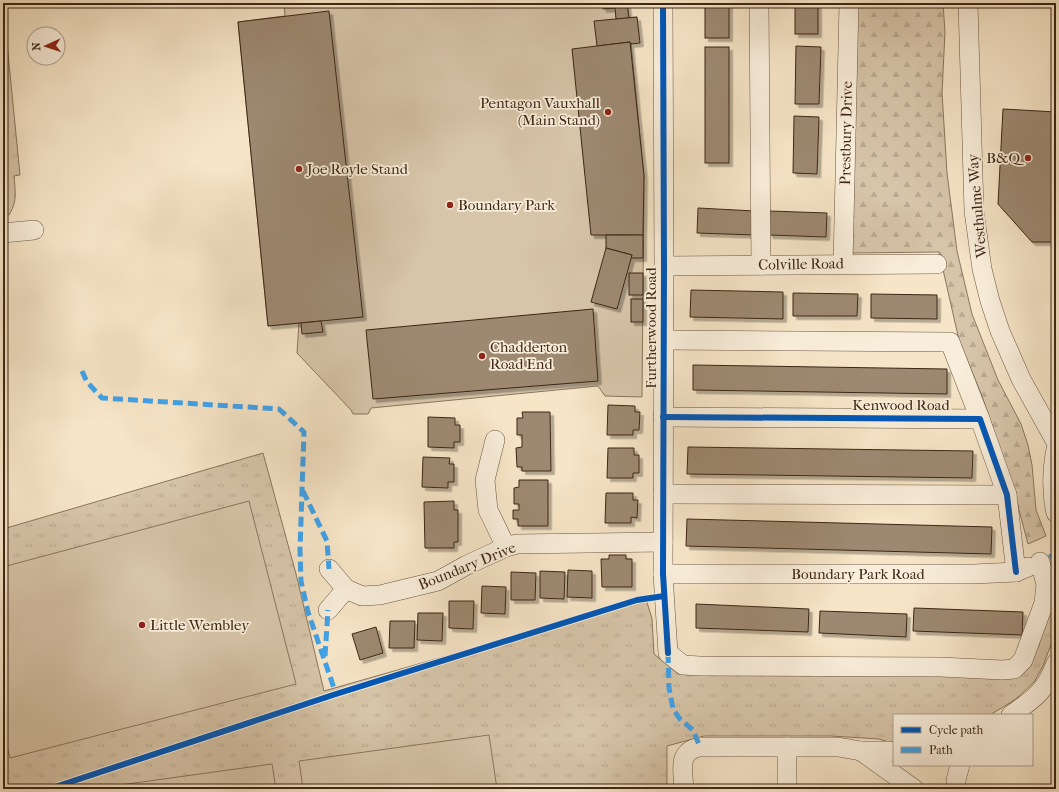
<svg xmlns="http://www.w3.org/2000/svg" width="1059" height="792" viewBox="0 0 1059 792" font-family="'IM FELL French Canon',serif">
<defs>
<pattern id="grass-tufts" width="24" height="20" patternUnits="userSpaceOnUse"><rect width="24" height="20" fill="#d7c5a9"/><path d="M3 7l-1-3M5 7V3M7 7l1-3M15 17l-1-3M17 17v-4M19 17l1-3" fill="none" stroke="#b9a991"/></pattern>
<pattern id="forest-firs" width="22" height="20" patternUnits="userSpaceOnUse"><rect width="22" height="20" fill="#d7c5a9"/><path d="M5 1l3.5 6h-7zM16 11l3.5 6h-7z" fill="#b9a991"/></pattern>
<filter id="shadow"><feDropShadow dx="3.5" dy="3.5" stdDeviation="0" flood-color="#0004"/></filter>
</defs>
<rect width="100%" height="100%" fill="#f6e5c7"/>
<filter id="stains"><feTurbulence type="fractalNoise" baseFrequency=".005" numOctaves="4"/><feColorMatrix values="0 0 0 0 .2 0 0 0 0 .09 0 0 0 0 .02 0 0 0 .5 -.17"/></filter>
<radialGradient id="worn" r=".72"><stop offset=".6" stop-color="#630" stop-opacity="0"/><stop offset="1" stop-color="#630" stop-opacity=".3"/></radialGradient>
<!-- grass -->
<g fill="url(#grass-tufts)" stroke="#8a765e">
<path d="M3 3 20 175 14 176C15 192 18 200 9 215L3 214Z"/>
<path d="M263 453 296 574 324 691 646 599 652 619 654 654 678 674 958 673 1015 674 1054 595 1056 582V631L1043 666 1034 682 1016 699 990 715H894V744L879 739 830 736H704L667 746V789H3V529Z"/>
</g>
<!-- forest -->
<path fill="url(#forest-firs)" stroke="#8a765e" d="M854 3H943L945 32 942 93 947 173 957 251 972 314 998 380 1021 424 1028 445 1032 465 1036 510 1046 536 1028 544 1013 487 982 396 959 340 939 252 851 253Z"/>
<!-- pitch -->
<g fill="#d7c5a9" stroke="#8a765e">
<path d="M284 3H627L629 18 637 17 631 44 644 176 642 397 605 396 598 386 371 408 368 414H353L351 410 297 353 299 323 268 326 238 22 285 16Z"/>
<path d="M249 501 296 684 10 758 3 730V567Z"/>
<path d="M489 735 497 789H303L299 761Z"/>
<path d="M272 764 276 789H91Z"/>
</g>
<!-- building -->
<g fill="#9d8971" stroke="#3d2614" filter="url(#shadow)">
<path d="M602 3H627L629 18 616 19 615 8 603 9Z"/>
<rect x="705" y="3" width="24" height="35"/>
<rect x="795" y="3" width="23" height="31"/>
<path d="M329 11 363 317 268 326 238 22Z"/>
<path d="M637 17 640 43 631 44 630 42 597 46 594 21Z"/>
<path d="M630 42 644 176 643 235H591L572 49Z"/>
<path d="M796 46 821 47 819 104H795Z"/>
<rect x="705" y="47" width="24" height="116"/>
<path d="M1003 109 1056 112V242H1032L998 204Z"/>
<path d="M794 116 819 117 817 174 793 173Z"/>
<path d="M698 208 755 211 754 235 697 233Z"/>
<path d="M770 211 827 213 826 237 769 235Z"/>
<path d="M606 235H643V258H631L632 255 606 248Z"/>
<path d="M606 248 632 255 617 309 591 302Z"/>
<rect x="629" y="273" width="14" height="22"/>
<path d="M691 290 783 292V319L690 317Z"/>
<path d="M793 293 858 294 857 316H793Z"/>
<path d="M871 294 937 295V319L871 318Z"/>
<rect x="631" y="299" width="12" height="23"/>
<path d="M593 309 598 381 373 399 366 330Z"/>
<path d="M321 321 323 332 302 334 301 323Z"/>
<path d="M693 365 947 369V394L693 390Z"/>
<path d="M608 405 635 406V412H640L639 430H633V435H607Z"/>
<path d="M522 412H550L551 471H522V467H517L516 448 522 447V435H517V418H523Z"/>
<path d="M428 417 455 418V425H460V442H454V448L428 447Z"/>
<path d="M688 447 973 451 972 478 687 474Z"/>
<path d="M608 448H634V455H639V473H633V478H607Z"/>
<path d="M423 457 450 458 449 464H454V482H448V488L422 487Z"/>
<path d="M519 480H548V526H518V519H513V510H519V504H514V488L519 487Z"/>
<path d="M606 493H633V500H638L637 518 631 517V523H605Z"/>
<path d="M454 501V510H458V542H454V548H425L424 502Z"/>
<path d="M687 519 992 527 991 554 686 546Z"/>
<path d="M609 555H626V559H632V587H602L601 559H609Z"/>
<path d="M568 570 592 571V598L567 597Z"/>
<path d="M540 571 565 572 564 599 540 598Z"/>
<path d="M511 572 536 573 535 600H511Z"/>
<path d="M482 586 506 587 505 614 481 613Z"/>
<path d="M449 601H474L473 629 449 628Z"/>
<path d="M696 604 809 609 808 632 696 628Z"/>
<path d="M914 608 1023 612 1022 635 913 631Z"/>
<path d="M820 611 907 614 906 637 819 633Z"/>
<path d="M418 613H443L442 641 417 640Z"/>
<path d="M390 621H415L414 648H389Z"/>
<path d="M376 627 383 653 360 660 352 634Z"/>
<rect x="712" y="787" width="45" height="2"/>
</g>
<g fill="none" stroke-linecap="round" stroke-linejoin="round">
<!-- minor casing -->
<g stroke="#6b5641" stroke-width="20">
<g id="minor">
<path d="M663 3 664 266 663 574 668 653 683 665 700 666 941 667 1002 670 1014 669 1023 660 1044 603 1046 584 1040 562"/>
<path d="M759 3 761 265"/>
<path d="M968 3 974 211 982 269 990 301 1000 331 1021 379 1056 442"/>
<path d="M3 233 34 230"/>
<path d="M843 264 849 3"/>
<path d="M664 266 937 264"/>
<path d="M664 340 950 342 980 419"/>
<path d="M663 417 980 419 1007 495 1016 572"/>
<path d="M495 440 485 480 488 510 506 547"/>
<path d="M1056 449C1052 470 1051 491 1056 513"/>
<path d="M663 494 1007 495"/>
<path d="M329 569 346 589 362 596 380 595 438 581 467 565 506 547 517 544 663 542"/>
<path d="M663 574H974L1016 572 1028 567"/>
<path d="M328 610 346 589"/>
<path d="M1011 715C1035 698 1045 692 1056 663"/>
<path d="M787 747V789"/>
<path d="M861 751 914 789"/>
<path d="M684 789C683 771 677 751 700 747H838L861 751H887L894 752"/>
<path d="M956 789V780L960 765"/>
</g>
</g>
<!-- minor -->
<use href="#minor" stroke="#f9eedb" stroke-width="19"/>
<!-- quiet -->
<g stroke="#3fa2ea" stroke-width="5" stroke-dasharray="10 5" stroke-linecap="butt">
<path d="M82 371 87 382 102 398 279 409 304 432 300 550 301 581 308 612 336 694"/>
<path d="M303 491 327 541 329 569"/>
<path d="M1049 557 1056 554"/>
<path d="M668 653 669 688 673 709 680 719 693 730 700 747"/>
<path d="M325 656 328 610"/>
</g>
<!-- cycleway casing -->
<g stroke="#f9eedb" stroke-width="8">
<g id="cycleway">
<path d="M663 3 664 266 663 574 668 653"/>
<path d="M663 417 980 419 1007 495 1016 572"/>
<path d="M49 789 336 694 637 600 664 596"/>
</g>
</g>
<!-- cycleway -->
<use href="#cycleway" stroke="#0057b8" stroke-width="6"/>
</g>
<!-- markers -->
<g fill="#8f2418" stroke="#f9eedb" stroke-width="1.5">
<circle cx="608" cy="112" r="4"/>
<circle cx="1028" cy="158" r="4"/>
<circle cx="299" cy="169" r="4"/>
<circle cx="450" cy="205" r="4"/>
<circle cx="482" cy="356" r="4"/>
<circle cx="142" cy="625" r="4"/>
</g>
<g text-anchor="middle" stroke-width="3.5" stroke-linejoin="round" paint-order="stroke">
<!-- poi labels -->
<g font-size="15" fill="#3d2614" stroke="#f9eedb" text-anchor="start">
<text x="600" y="108" text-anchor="end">Pentagon Vauxhall<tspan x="600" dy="17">(Main Stand)</tspan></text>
<text x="1020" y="163" text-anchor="end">B&amp;Q</text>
<text x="307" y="174">Joe Royle Stand</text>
<text x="458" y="210">Boundary Park</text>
<text x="490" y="352">Chadderton<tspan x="490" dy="17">Road End</tspan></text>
<text x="150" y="630">Little Wembley</text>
</g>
<!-- street labels -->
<g font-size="15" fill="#3d2614" stroke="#f9eedb">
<text transform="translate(846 133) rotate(-89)" y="5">Prestbury Drive</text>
<text transform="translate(977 206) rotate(-95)" y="5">Westhulme Way</text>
<text transform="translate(801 264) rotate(-1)" y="5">Colville Road</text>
<text transform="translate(651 328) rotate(-90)" y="5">Furtherwood Road</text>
<text x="901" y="410">Kenwood Road</text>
<text transform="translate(467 566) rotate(-22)" y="5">Boundary Drive</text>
<text x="858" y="579">Boundary Park Road</text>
</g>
</g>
<!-- margin -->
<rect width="1059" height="792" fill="none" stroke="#f6e5c7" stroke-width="16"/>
<rect x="4" y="4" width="1051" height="784" fill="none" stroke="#3d2614" stroke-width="2"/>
<rect x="8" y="8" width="1043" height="776" fill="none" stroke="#3d2614"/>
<!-- legend -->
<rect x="893" y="714" width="140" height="52" fill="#f9eedb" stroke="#ae9e8b"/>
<rect x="901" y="727" width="20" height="6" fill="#0057b8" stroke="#ae9e8b"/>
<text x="929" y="734" font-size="12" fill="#3d2614">Cycle path</text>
<rect x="901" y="747" width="20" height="6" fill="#3fa2ea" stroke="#ae9e8b"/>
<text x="929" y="754" font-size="12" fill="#3d2614">Path</text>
<!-- north arrow -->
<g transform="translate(46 46) rotate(267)"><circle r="19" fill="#f9eedb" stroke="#ae9e8b"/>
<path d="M0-3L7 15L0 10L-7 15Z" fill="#8f2418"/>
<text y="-6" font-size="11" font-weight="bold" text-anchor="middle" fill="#3d2614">N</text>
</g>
<rect width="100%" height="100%" filter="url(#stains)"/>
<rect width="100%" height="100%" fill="url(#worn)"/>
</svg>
